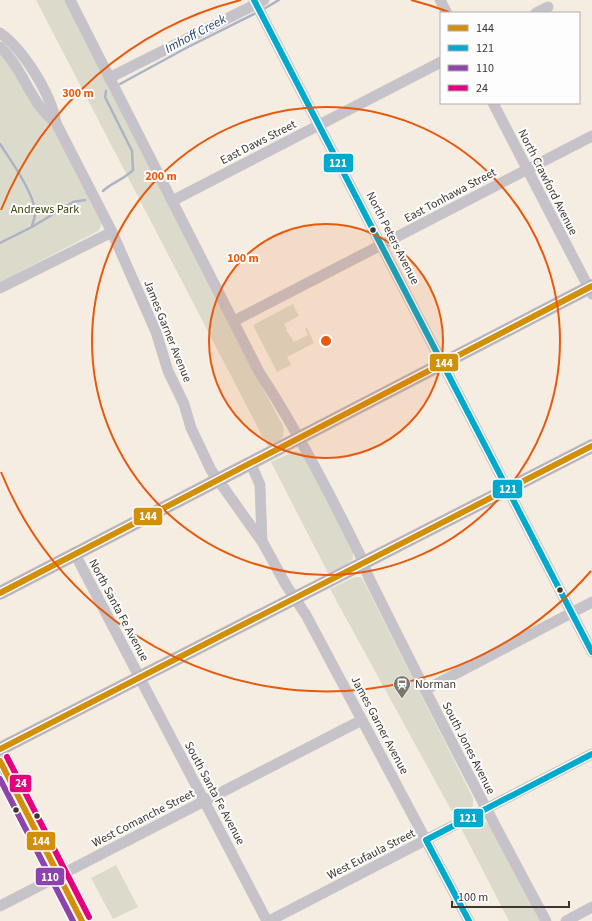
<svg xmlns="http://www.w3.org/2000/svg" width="592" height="921" viewBox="0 0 592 921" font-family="'Source Sans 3',sans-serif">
<rect width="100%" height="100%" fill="#f5ede2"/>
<!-- green -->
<g fill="#dcdaca">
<path d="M36 0H66L239 344 283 426C286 440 279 441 268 447Z"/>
<path d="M0 51 52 125 101 219V226L98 231 0 282Z"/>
<path d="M293 304 299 316 284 324 287 329 286 330 294 342 308 335 305 329 307 328 314 343 287 357 291 365 277 372 253 325Z"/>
<path d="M295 451 302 453 353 550V559L347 564 328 573 271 462Z"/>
<path d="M355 577H361L364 582 473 798V806L466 813 455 817 330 589Z"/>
<path d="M478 820 487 823 491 827 542 921H509L461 828Z"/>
<path d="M116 865 138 907 113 919 91 878Z"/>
</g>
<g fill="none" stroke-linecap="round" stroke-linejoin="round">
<!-- stream -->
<g stroke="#a9b5c5" stroke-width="2.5">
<path d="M262 10 279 0"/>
<path d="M120 84 188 47 258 12"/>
<path d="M0 144C10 159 36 196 35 214 35 218 33 222 32 226"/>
<path d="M103 191C112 182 125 179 133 170L132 151 105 97 106 91"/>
<path d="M0 243 32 227 73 202 85 200"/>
</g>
<!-- minor casing -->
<g stroke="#d2cbc3" stroke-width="11">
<g id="minor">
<path d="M70 0 259 372C296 428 327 488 357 549 363 559 365 570 370 580 427 695 485 808 546 921"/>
<path d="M254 0 592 652"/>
<path d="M440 0 447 13"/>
<path d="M536 13 548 7"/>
<path d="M0 33C24 50 51 94 56 123L112 232 156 332 168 371 184 404 191 428 211 470 263 543 286 585 306 615 469 921"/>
<path d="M0 47C24 69 30 104 56 123"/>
<path d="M109 78 264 0"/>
<path d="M493 103 592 294"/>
<path d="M172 201 441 62"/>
<path d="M0 288 112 232"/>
<path d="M234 321 592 136"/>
<path d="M251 464 260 485 262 541"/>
<path d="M75 554 267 921"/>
<path d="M425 690 592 602"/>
<path d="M0 761 82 921"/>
<path d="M0 906 362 720"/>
<path d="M269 921 592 754"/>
<path d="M566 921 592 907"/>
</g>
</g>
<!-- major casing -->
<g stroke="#d2cbc3" stroke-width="14">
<g id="major">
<path d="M0 593 592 286"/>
<path d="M0 749 592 446"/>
</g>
</g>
<!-- minor -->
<use href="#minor" stroke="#c5c2c9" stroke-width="10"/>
<!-- major -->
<use href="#major" stroke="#b7b2bd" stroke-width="13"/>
<!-- bus-1 casing -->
<g stroke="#fdfdfd" stroke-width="9">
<g id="bus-1">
<path d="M0 593 592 286"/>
<path d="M0 749 592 446"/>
<path d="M0 761 82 921"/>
</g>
</g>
<!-- bus-2 casing -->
<g stroke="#fdfdfd" stroke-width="9">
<g id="bus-2">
<path d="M254 0 592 652"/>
<path d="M469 921 426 840 592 754"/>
</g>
</g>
<!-- bus-3 casing -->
<g stroke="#fdfdfd" stroke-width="9">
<path id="bus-3" d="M0 779 73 921"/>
</g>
<!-- bus-4 casing -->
<g stroke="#fdfdfd" stroke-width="9">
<path id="bus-4" d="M7 757 89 917"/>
</g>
<!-- bus-1 -->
<use href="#bus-1" stroke="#d29009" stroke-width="6"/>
<!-- bus-2 -->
<use href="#bus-2" stroke="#00a9ce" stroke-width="6"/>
<!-- bus-3 -->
<use href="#bus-3" stroke="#8e44ad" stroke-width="6"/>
<!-- bus-4 -->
<use href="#bus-4" stroke="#e5007d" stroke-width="6"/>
</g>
<!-- distance rings -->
<circle cx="326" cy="341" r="117" fill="#e8590c" fill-opacity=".12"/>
<g fill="none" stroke="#e8590c" stroke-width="2">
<circle cx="326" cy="341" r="117"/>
<circle cx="326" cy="341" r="234"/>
<path d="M591 571A351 351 0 0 1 1 472M1 210A351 351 0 0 1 241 0M411 0A351 351 0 0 1 449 12"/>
</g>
<!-- icons -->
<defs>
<g id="station-pin" transform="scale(0.9)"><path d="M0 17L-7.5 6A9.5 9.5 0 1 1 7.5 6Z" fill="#7d766e" stroke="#fdfdfd"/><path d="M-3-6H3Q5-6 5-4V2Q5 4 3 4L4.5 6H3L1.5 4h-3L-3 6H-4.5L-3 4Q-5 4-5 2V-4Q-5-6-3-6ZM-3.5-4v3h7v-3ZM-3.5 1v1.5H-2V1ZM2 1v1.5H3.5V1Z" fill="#fff"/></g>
</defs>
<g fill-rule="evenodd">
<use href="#station-pin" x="402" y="684"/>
</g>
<!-- markers -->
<g fill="#3c362f" stroke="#fdfdfd" stroke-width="1.5">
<circle cx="373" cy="230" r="3.5"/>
<circle cx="560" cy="590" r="3.5"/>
<circle cx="16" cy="810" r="3.5"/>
<circle cx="37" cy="816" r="3.5"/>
</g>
<g text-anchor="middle" stroke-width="4" stroke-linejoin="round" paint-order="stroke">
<!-- street labels -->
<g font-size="12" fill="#3c362f" stroke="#fdfdfd">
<text transform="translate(258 142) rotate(-27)" y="4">East Daws Street</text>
<text transform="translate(548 182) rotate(63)" y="4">North Crawford Avenue</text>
<text transform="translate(450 195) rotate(-28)" y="4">East Tonhawa Street</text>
<text transform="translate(393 238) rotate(63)" y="4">North Peters Avenue</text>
<text transform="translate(168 331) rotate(68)" y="4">James Garner Avenue</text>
<text transform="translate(119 610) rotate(62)" y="4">North Santa Fe Avenue</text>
<text transform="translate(380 725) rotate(62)" y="4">James Garner Avenue</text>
<text transform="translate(469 748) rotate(63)" y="4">South Jones Avenue</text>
<text transform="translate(215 793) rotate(62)" y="4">South Santa Fe Avenue</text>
<text transform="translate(143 818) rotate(-27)" y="4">West Comanche Street</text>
<text transform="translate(371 854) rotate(-27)" y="4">West Eufaula Street</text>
</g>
<!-- park labels -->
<g font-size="12" fill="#3c4209" stroke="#fdfdfd">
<text x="45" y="213">Andrews Park</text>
</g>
<!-- poi labels -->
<g font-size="12" fill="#3c362f" stroke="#fdfdfd" text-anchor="start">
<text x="415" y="688">Norman</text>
</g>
<!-- water labels -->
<g font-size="13" font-style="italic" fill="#28466d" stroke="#fdfdfd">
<text transform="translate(195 33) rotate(-28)" y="5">Imhoff Creek</text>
</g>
</g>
<circle cx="326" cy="341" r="6" fill="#e8590c" stroke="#fdfdfd" stroke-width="2"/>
<g font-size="12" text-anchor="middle" font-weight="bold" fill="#e8590c" stroke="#fdfdfd" stroke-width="4" stroke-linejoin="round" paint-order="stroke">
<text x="78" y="97">300 m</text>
<text x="161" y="180">200 m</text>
<text x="243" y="262">100 m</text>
</g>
<g stroke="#fdfdfd" stroke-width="1.5">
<rect x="323" y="153" width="31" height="20" rx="4" fill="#00a9ce"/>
<rect x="429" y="353" width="30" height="19" rx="4" fill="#d29009"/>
<rect x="492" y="479" width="31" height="20" rx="4" fill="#00a9ce"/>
<rect x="133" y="507" width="30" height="19" rx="4" fill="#d29009"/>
<rect x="9" y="774" width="23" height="19" rx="4" fill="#e5007d"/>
<rect x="453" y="808" width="31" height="20" rx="4" fill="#00a9ce"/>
<rect x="26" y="831" width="30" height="20" rx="4" fill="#d29009"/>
<rect x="35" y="867" width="30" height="19" rx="4" fill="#8e44ad"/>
</g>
<g font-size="11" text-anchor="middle" font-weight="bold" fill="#fff">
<text x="338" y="167">121</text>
<text x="444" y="367">144</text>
<text x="508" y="493">121</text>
<text x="148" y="520">144</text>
<text x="21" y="787">24</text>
<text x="468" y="822">121</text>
<text x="41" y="845">144</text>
<text x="50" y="881">110</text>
</g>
<!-- legend -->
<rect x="440" y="12" width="140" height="92" fill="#fdfdfd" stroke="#b0adab"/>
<rect x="448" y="25" width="20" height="6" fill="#d29009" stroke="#b0adab"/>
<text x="476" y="32" font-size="12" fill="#3c362f">144</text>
<rect x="448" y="45" width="20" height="6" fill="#00a9ce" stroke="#b0adab"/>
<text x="476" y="52" font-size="12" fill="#3c362f">121</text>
<rect x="448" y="65" width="20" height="6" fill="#8e44ad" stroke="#b0adab"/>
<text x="476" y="72" font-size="12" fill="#3c362f">110</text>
<rect x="448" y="85" width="20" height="6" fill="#e5007d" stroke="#b0adab"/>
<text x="476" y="92" font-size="12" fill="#3c362f">24</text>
<!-- scale -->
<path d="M452 901v6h117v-6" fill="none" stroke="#3c362f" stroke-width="2"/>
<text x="458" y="901" font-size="12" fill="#3c362f" stroke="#fdfdfd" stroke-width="3" paint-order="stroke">100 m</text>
</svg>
